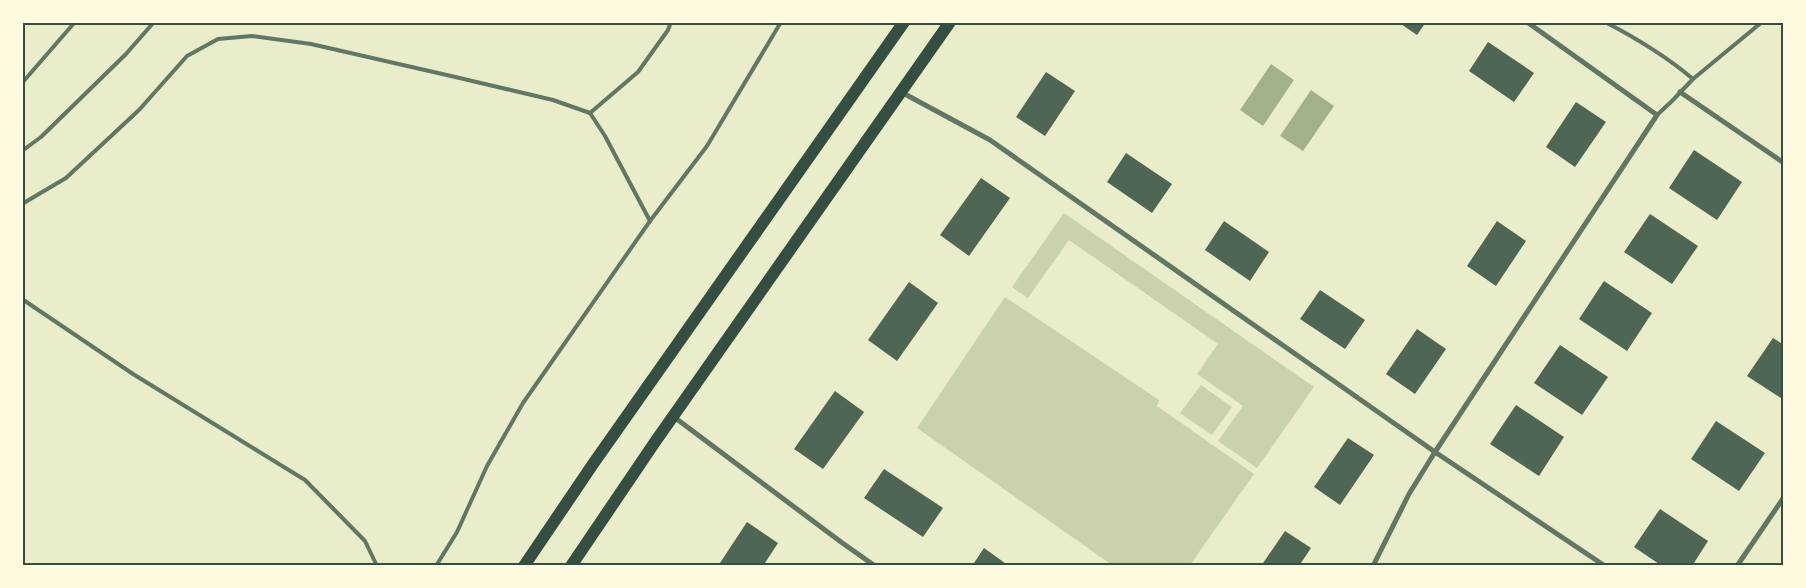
<svg xmlns="http://www.w3.org/2000/svg" width="1806" height="588" viewBox="0 0 1806 588" font-family="Karla,sans-serif">
<rect width="100%" height="100%" fill="#e9edc9"/>
<!-- green -->
<g fill="#cad2ad">
<path d="M1064 213 1314 387 1257 468 1218 441 1243 406 1197 374 1218 344 1069 240 1028 298 1012 287Z"/>
<path d="M1005 297 1159 400 1157 406 1254 474 1190 565H1112L917 428Z"/>
<path d="M1201 385 1232 407 1212 435 1180 413Z"/>
</g>
<!-- water -->
<g fill="#a3b18a">
<path d="M1271 64 1294 80 1263 126 1240 110Z"/>
<path d="M1311 90 1334 106 1303 151 1280 136Z"/>
</g>
<!-- building -->
<g fill="#4f6655">
<path d="M1398 22H1426L1417 35Z"/>
<path d="M1488 42 1534 73 1514 102 1469 71Z"/>
<path d="M1046 72 1075 91 1045 136 1016 117Z"/>
<path d="M1576 102 1606 122 1575 167 1546 147Z"/>
<path d="M1694 150 1742 182 1717 220 1669 188Z"/>
<path d="M1126 153 1172 184 1152 213 1107 182Z"/>
<path d="M981 178 1010 198 969 256 940 235Z"/>
<path d="M1650 214 1698 246 1672 284 1624 252Z"/>
<path d="M1224 221 1269 252 1250 281 1205 250Z"/>
<path d="M1497 221 1526 241 1496 286 1467 266Z"/>
<path d="M1604 281 1652 313 1627 351 1579 319Z"/>
<path d="M909 282 938 303 897 361 868 340Z"/>
<path d="M1320 290 1365 320 1345 349 1300 319Z"/>
<path d="M1417 329 1446 349 1415 394 1386 374Z"/>
<path d="M1773 338 1784 345V400L1747 376Z"/>
<path d="M1560 345 1608 377 1582 415 1534 383Z"/>
<path d="M835 391 864 412 823 469 794 449Z"/>
<path d="M1516 405 1564 437 1539 476 1490 444Z"/>
<path d="M1716 421 1765 453 1739 491 1691 459Z"/>
<path d="M1348 438 1374 455 1340 505 1314 487Z"/>
<path d="M884 469 943 508 923 537 864 498Z"/>
<path d="M1660 509 1708 541 1692 566H1662L1634 547Z"/>
<path d="M747 522 778 543 763 566H718Z"/>
<path d="M1285 531 1311 548 1299 566H1261Z"/>
<path d="M984 548 1009 566H972Z"/>
</g>
<g fill="none" stroke-linecap="round" stroke-linejoin="round">
<!-- service -->
<g stroke="#617663" stroke-width="4">
<path d="M1605 22C1636 38 1667 57 1693 79"/>
<path d="M22 83 75 22"/>
<path d="M590 113 638 72 668 30 671 22"/>
<path d="M1657 115 1672 101 1693 79 1762 22"/>
<path d="M22 151 41 137 126 54 154 22"/>
<path d="M22 204 66 178 139 110 187 56 218 39 252 36 311 44 451 76 553 100 590 113 605 136 650 221"/>
<path d="M22 299 133 374 305 480 365 541 377 566"/>
<path d="M436 566 457 532 487 466 523 403 650 221 707 146 781 22"/>
</g>
<!-- minor -->
<g stroke="#617663" stroke-width="5">
<path d="M901 92 990 140 1435 452 1605 566"/>
<path d="M1680 92 1784 163"/>
<path d="M674 417 841 542 875 566"/>
<path d="M1373 566 1409 494 1435 452 1657 115 1527 22"/>
<path d="M1737 566 1784 497"/>
</g>
<!-- primary -->
<g stroke="#344e41" stroke-width="12">
<path d="M524 566 593 464 904 22"/>
<path d="M571 566 655 442 950 22"/>
</g>
</g>
<!-- border -->
<rect width="1806" height="588" fill="none" stroke="#fefae0" stroke-width="48"/>
<rect x="24" y="24" width="1758" height="540" fill="none" stroke="#344e41" stroke-width="2"/>
</svg>
